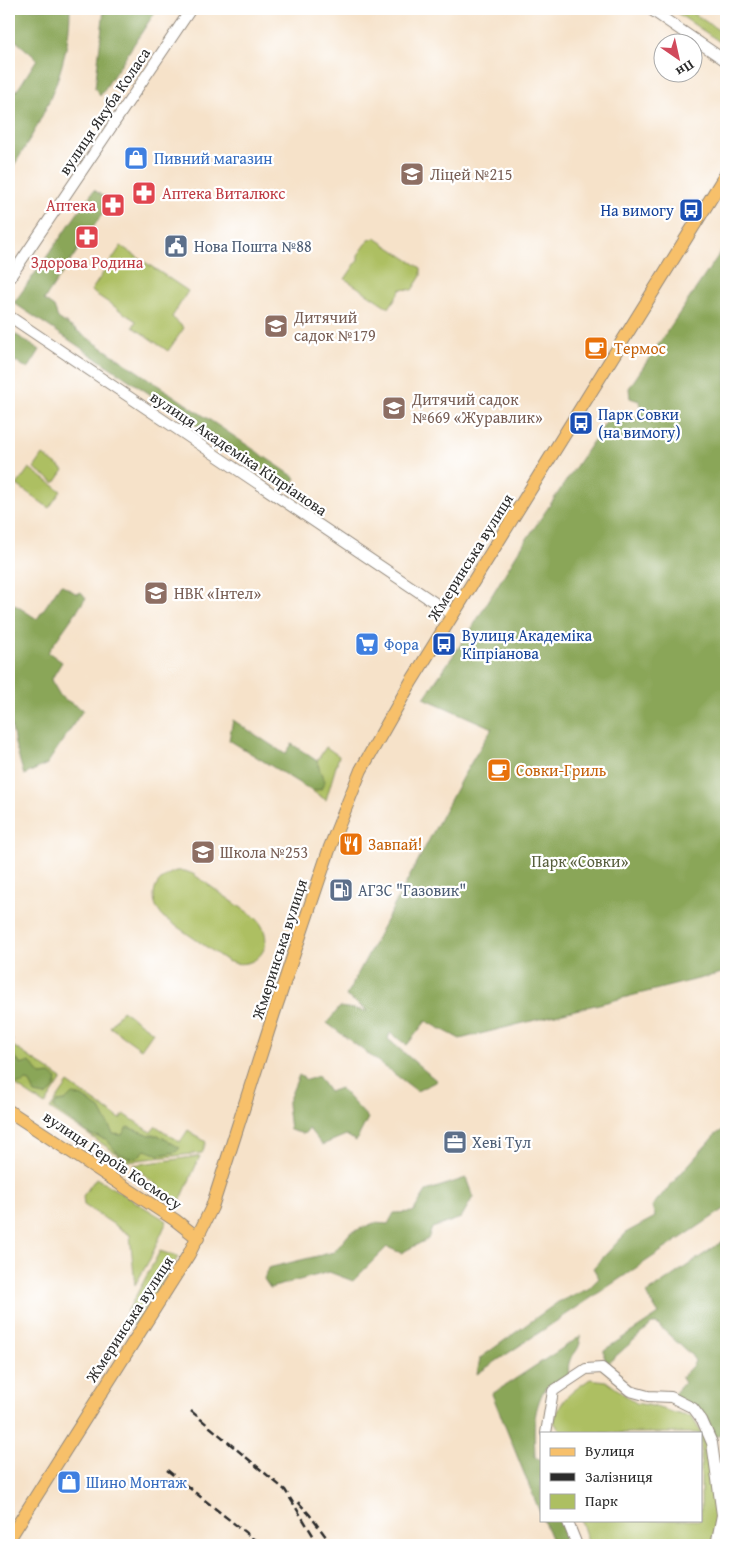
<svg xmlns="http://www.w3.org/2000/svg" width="735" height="1554" viewBox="0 0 735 1554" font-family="'Gentium Book Plus',serif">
<rect width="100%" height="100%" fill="#fff"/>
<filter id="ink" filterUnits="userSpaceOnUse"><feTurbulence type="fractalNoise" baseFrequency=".02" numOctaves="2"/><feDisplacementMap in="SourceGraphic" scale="10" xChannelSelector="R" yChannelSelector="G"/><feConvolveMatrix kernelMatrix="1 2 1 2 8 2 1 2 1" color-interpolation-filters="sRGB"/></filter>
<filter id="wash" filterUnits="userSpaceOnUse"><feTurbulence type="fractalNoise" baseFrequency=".0096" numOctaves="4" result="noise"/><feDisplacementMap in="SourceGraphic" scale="20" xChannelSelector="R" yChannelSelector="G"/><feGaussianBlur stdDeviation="1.12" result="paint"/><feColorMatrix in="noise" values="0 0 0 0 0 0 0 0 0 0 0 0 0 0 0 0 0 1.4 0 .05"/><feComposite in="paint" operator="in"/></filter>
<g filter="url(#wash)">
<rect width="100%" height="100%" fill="#f6e2c9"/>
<!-- green -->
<g fill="#adbf62" stroke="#6c7546">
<path d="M671 9H687L726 35V46Z"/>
<path d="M375 238 421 268V276L412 290 401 289 389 308 345 279 358 260V255L369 240Z"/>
<path d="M121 246 188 291 172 317 184 328 168 351 133 327 136 321 91 291Z"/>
<path d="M43 455 64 470 55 483 34 468Z"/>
<path d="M29 468 61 491 49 508 17 485Z"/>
<path d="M326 747 339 756 326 800 312 791 321 789 317 761Z"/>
<path d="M176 871H185L193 874 256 918C279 942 258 973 227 961L163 917C147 898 153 879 176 871Z"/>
<path d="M122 1010 153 1032 141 1049 110 1027Z"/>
<path d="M9 1037 13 1040 10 1044 62 1079 45 1105 9 1081Z"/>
<path d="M68 1083 120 1119 124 1114 151 1132 156 1126 180 1142 188 1130 206 1142 202 1153 128 1161 50 1109Z"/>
<path d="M200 1156 179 1204 133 1165Z"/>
<path d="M96 1178 167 1221 150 1259 135 1285 130 1235 84 1205 83 1196Z"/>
<path d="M160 1251 178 1257 136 1322 127 1327H119Z"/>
<path d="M590 1379 606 1381 636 1403 652 1406 682 1415 691 1416 707 1442 716 1519 712 1545H589L581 1520H701V1433H561L554 1422C562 1397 569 1394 590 1379Z"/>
</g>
<!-- forest -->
<g fill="#8aa658" stroke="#5a6842">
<path d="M19 9H70C70 69 41 124 9 173V100L20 86 37 59 9 35V10L17 11Z"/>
<path d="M104 9H157L100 96 95 88Z"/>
<path d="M94 190 111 201 44 300 54 307 58 318 296 478 290 488 14 303Z"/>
<path d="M726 244V974L722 973 460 1039 426 1021 407 1045 390 1033 388 1039 437 1081 417 1091 327 1023 340 1007 368 1011 346 996 463 776 492 728 424 698 472 628 518 552 610 416 619 412 624 419C636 421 645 413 639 401L630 398 629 388Z"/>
<path d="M10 331 40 350 28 369 16 361 9 371Z"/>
<path d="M61 584 77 594 81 592 86 598 48 652 62 662 51 680 61 697 83 710 47 764 24 775 15 744 9 713V601L37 619Z"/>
<path d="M233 720 285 754 292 744 317 761 320 771 325 781 321 789 312 791 229 740Z"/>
<path d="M9 1047 12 1049 15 1057 21 1065 30 1062 41 1075 50 1074 57 1079C56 1088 52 1092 45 1096L35 1094 30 1082 26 1081 23 1084H14L9 1079Z"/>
<path d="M299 1075 307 1080 318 1076 329 1092 340 1088 368 1118 356 1141 346 1135 322 1145 309 1129 304 1134 290 1130 287 1104Z"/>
<path d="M72 1094 82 1097 100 1109 113 1134 122 1135 127 1127 150 1135H158L180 1148 176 1152 160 1155 145 1150 138 1157 129 1158 117 1152 106 1139 91 1135 53 1108 57 1102 65 1101Z"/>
<path d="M726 1128V1208L477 1374 480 1358 558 1302 588 1289 599 1278 593 1268 627 1232 655 1217 652 1206 715 1135Z"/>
<path d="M466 1178 473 1197 461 1218 432 1228 428 1239 401 1253 387 1247 353 1281 329 1272 270 1288 264 1279 268 1268 334 1252 350 1233 374 1223 388 1224 394 1213 413 1212 426 1191Z"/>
<path d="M726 1239V1440L723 1434 716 1437 704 1416 672 1396 684 1383 681 1378 693 1365 695 1361 691 1355 657 1324H652L607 1364 604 1356V1350L659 1314 646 1294Z"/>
<path d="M581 1336C580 1357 565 1353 569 1376L552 1387 545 1388C532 1413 534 1429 535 1457L541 1461V1515L492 1394Z"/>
<path d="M543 1520H563L573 1545H554Z"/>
</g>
</g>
<g filter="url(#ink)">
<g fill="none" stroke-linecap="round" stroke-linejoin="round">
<!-- minor casing -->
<g stroke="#90867a" stroke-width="12">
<g id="minor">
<path d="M650 9 726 61"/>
<path d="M9 279 191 9"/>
<path d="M9 316 453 615"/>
<path d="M546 1433 553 1391 586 1369 602 1368 630 1391 648 1396 671 1397 693 1408 702 1420 712 1443 722 1515 716 1545"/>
<path d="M567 1520 577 1545"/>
</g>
</g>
<!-- major casing -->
<g stroke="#90867a" stroke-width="14">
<g id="major">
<path d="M9 1111 175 1220 198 1238"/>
<path d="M9 1539 189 1254 212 1207 274 1013 330 847 361 770 411 682 726 174"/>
</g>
</g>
<!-- minor -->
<use href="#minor" stroke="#fff" stroke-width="10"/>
<!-- major -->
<use href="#major" stroke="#f7c06b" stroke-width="12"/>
<!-- rail -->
<g stroke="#2b2b2b" stroke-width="2.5" stroke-dasharray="8 4" stroke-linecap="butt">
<path d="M191 1411 285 1490 319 1545"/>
<path d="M167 1470 261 1545"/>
<path d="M298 1502 309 1514 332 1545"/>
</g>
</g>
</g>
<!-- icons -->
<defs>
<g id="shop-square" transform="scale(1.25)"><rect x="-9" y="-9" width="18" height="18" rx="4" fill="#3f7fe0" stroke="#fff"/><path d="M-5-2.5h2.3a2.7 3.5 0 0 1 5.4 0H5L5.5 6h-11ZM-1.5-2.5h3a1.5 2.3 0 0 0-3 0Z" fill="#fff"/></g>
<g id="school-square" transform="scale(1.25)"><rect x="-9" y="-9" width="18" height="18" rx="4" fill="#8d6e63" stroke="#fff"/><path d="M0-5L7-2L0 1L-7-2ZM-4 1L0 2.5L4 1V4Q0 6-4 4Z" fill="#fff"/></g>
<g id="pharmacy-square" transform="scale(1.25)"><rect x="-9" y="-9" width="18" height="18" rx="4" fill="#e0444e" stroke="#fff"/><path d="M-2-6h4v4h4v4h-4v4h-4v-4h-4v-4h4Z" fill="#fff"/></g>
<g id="bus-square" transform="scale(1.25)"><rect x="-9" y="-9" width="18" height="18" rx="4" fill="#1a4fb4" stroke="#fff"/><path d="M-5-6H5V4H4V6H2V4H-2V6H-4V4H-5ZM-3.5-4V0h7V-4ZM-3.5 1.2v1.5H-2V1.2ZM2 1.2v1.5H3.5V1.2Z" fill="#fff"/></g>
<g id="civic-square" transform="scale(1.25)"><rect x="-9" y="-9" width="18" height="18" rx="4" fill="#5c6f8a" stroke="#fff"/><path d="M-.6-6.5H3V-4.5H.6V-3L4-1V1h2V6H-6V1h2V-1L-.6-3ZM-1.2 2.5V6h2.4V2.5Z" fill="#fff"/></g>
<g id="cafe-square" transform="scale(1.25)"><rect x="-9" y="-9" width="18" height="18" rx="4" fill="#e8710a" stroke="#fff"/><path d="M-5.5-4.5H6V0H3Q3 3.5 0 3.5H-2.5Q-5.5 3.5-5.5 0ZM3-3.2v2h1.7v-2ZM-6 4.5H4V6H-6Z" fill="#fff"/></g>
<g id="supermarket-square" transform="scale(1.25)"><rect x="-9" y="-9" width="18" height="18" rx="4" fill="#3f7fe0" stroke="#fff"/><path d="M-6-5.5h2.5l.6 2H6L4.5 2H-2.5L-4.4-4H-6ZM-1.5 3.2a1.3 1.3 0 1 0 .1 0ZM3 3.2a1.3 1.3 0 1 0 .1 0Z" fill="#fff"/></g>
<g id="restaurant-square" transform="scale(1.25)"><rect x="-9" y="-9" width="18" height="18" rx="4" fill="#e8710a" stroke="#fff"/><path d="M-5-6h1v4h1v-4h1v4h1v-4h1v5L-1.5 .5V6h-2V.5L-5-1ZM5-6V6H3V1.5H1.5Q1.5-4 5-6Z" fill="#fff"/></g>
<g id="fuel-square" transform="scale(1.25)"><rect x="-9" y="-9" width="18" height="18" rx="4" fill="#5c6f8a" stroke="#fff"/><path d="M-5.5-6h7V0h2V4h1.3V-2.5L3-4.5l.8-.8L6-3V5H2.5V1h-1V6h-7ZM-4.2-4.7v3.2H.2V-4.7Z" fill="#fff"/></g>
<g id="office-square" transform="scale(1.25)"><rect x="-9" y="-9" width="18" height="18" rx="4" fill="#5c6f8a" stroke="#fff"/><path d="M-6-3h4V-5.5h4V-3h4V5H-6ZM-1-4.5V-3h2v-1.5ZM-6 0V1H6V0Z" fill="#fff"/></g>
</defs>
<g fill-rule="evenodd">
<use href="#shop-square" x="136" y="158"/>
<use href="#school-square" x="412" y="174"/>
<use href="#pharmacy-square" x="144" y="193"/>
<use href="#pharmacy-square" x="113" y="205"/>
<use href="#bus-square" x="691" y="210"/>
<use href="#pharmacy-square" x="87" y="237"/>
<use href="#civic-square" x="176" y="246"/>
<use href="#school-square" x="276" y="326"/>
<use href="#cafe-square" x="596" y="348"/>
<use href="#school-square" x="394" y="408"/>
<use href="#bus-square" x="581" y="423"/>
<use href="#school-square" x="156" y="593"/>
<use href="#supermarket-square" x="367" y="644"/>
<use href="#bus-square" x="444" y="644"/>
<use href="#cafe-square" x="499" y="770"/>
<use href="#restaurant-square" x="351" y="844"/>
<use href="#school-square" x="203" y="852"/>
<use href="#fuel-square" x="341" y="890"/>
<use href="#office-square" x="455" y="1142"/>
<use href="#shop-square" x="69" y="1482"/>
</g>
<g text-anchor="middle" stroke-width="4.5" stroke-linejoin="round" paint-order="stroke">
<!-- street labels -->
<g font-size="16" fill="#2b2b2b" stroke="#fff">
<text transform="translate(104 111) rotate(-56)" y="6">вулиця Якуба Коласа</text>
<text transform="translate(239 453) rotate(34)" y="6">вулиця Академіка Кіпріанова</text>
<text transform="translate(470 557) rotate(-58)" y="6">Жмеринська вулиця</text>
<text transform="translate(279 949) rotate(-72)" y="6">Жмеринська вулиця</text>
<text transform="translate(113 1160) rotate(34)" y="6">вулиця Героїв Космосу</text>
<text transform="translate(129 1319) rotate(-57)" y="6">Жмеринська вулиця</text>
</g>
<!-- shop labels -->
<g font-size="16" fill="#366cbe" stroke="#fff" text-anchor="start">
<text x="154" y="164">Пивний магазин</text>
<text x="384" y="650">Фора</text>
<text x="86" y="1488">Шино Монтаж</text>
</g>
<!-- education labels -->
<g font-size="16" fill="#785e54" stroke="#fff" text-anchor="start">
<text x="430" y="180">Ліцей №215</text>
<text x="294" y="323">Дитячий<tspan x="294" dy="18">садок №179</tspan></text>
<text x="412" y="405">Дитячий садок<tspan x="412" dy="18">№669 «Журавлик»</tspan></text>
<text x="174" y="599">НВК «Інтел»</text>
<text x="220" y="858">Школа №253</text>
</g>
<!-- health labels -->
<g font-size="16" fill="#be3a42" stroke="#fff" text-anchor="start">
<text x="162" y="199">Аптека Виталюкс</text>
<text x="96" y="211" text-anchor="end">Аптека</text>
<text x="87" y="268" text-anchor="middle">Здорова Родина</text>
</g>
<!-- transit labels -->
<g font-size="16" fill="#164399" stroke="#fff" text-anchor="start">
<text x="674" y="216" text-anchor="end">На вимогу</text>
<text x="598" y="420">Парк Совки<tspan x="598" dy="18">(на вимогу)</tspan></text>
<text x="462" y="641">Вулиця Академіка<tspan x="462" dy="18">Кіпріанова</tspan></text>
</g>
<!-- service labels -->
<g font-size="16" fill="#4e5e75" stroke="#fff" text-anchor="start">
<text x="194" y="252">Нова Пошта №88</text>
<text x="358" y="896">АГЗС "Газовик"</text>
<text x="472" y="1148">Хеві Тул</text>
</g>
<!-- food labels -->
<g font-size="16" fill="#c56008" stroke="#fff" text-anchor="start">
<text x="614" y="354">Термос</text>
<text x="516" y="776">Совки-Гриль</text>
<text x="368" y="850">Завпай!</text>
</g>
<!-- park labels -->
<g font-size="16" fill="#585f3e" stroke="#fff">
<text x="580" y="867">Парк «Совки»</text>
</g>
</g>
<!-- margin -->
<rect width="735" height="1554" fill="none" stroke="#fff" stroke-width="30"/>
<!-- legend -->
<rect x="540" y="1432" width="162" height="90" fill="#ffffff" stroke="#aaaaaa"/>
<rect x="550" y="1448" width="25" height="8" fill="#f7c06b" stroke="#aaaaaa"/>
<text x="585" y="1456" font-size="15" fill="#2b2b2b">Вулиця</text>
<rect x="550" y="1473" width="25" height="8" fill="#2b2b2b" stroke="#aaaaaa"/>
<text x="585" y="1482" font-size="15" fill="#2b2b2b">Залізниця</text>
<rect x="550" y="1494" width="25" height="15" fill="#adbf62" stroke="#aaaaaa"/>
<text x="585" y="1506" font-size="15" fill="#2b2b2b">Парк</text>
<!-- north arrow -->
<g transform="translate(678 58) rotate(146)"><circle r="24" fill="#ffffff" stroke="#aaaaaa"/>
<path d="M0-4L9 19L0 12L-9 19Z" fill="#d1495b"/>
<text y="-8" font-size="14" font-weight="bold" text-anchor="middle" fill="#2b2b2b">Пн</text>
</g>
</svg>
